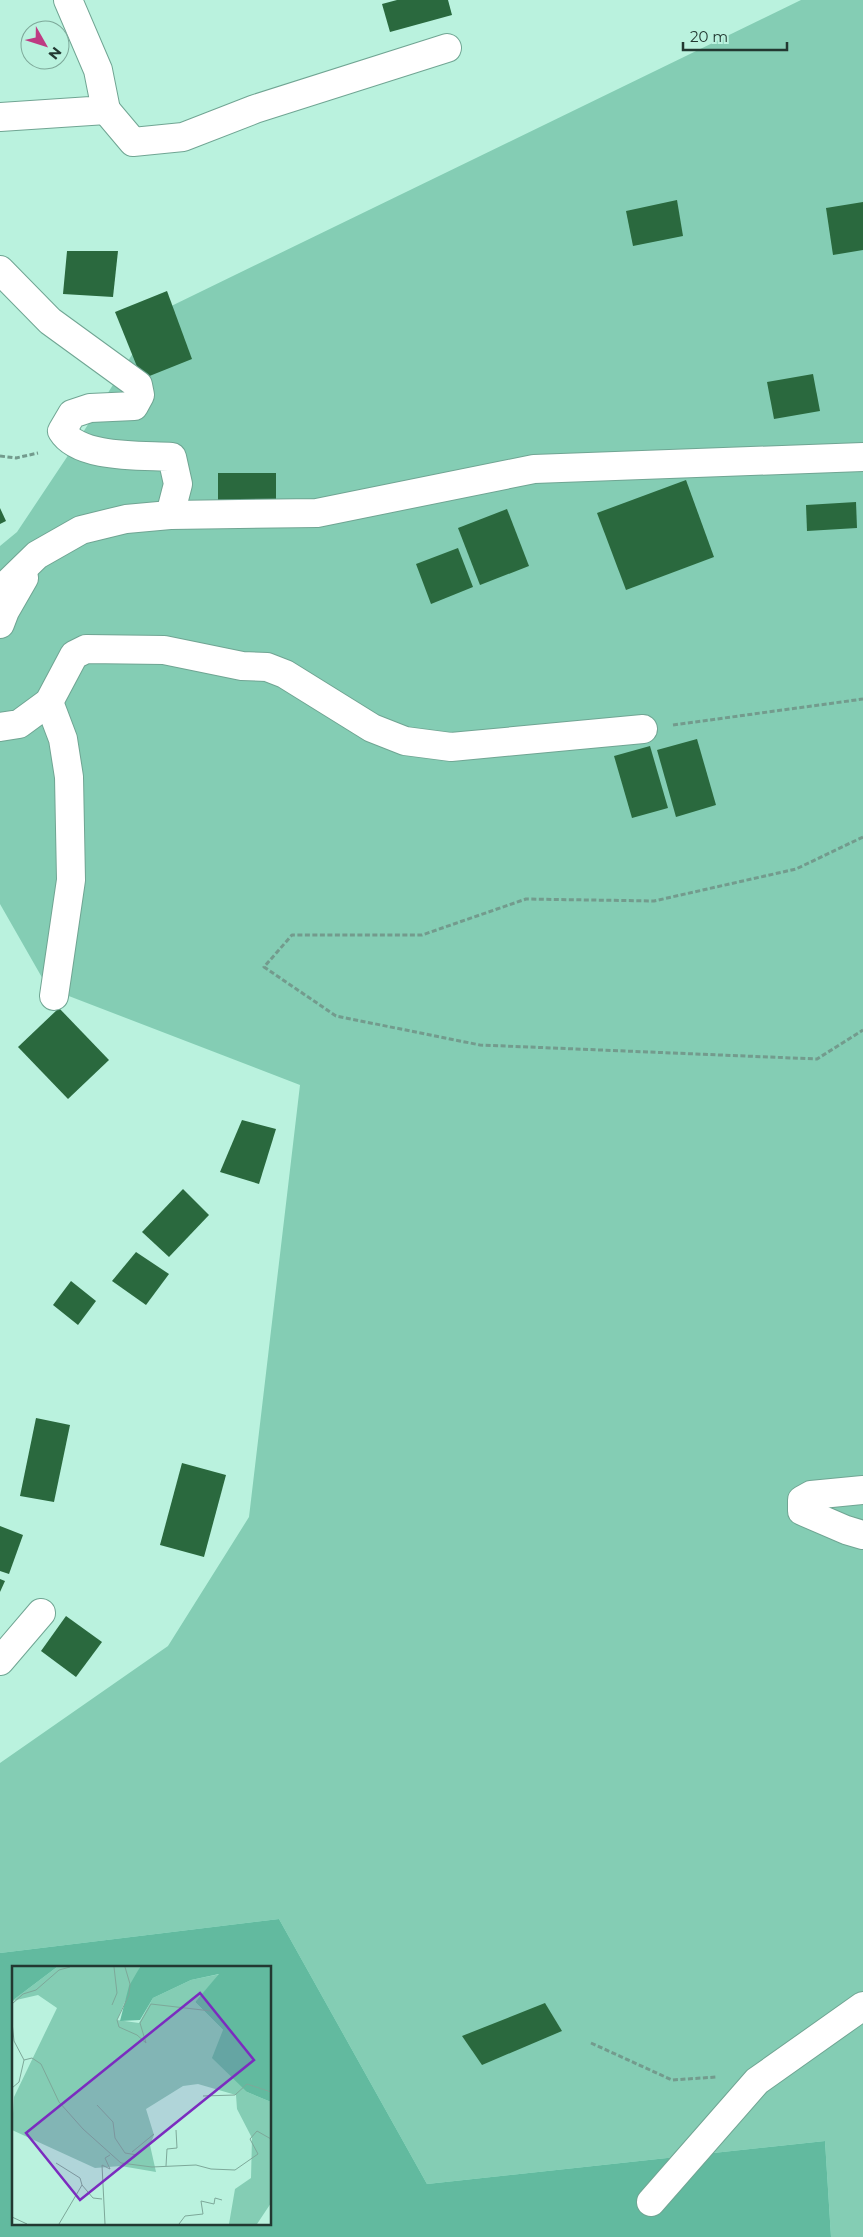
<svg xmlns="http://www.w3.org/2000/svg" width="863" height="2237" viewBox="0 0 863 2237" font-family="Montserrat,sans-serif">
<rect width="100%" height="100%" fill="#baf2de"/>
<!-- green -->
<path fill="#84cdb4" d="M801 0H863V2237H831L825 2141 427 2184 279 1919 0 1953V1763L168 1646 249 1517 300 1085 48 988 0 904V546L17 532 75 445 159 312Z"/>
<!-- forest -->
<path fill="#62ba9f" fill-rule="evenodd" d="M279 1919 427 2184 825 2141 831 2237H0V1953ZM14 1967H270V2223H14Z"/>
<!-- building -->
<g fill="#2a693e">
<path d="M397 0H448L452 15 390 32 382 4Z"/>
<path d="M677 200 683 236 633 246 626 211Z"/>
<path d="M863 202V250L833 255 826 208Z"/>
<path d="M67 251H118L113 297 63 294Z"/>
<path d="M167 291 192 359 142 379 115 312Z"/>
<path d="M813 374 820 411 774 419 767 382Z"/>
<rect x="218" y="473" width="58" height="40"/>
<path d="M686 480 714 557 626 590 597 513Z"/>
<path d="M856 502 857 528 807 531 806 505Z"/>
<path d="M0 508 6 521 0 524Z"/>
<path d="M507 509 529 566 480 585 458 528Z"/>
<path d="M458 548 473 587 431 604 416 564Z"/>
<path d="M697 739 716 805 676 817 657 750Z"/>
<path d="M650 746 668 808 632 818 614 756Z"/>
<path d="M59 1008 109 1060 68 1099 18 1047Z"/>
<path d="M242 1120 276 1129 259 1184 220 1172Z"/>
<path d="M183 1189 209 1215 169 1257 142 1232Z"/>
<path d="M136 1252 169 1274 146 1305 112 1281Z"/>
<path d="M71 1281 96 1301 78 1325 53 1305Z"/>
<path d="M36 1418 70 1425 54 1502 20 1496Z"/>
<path d="M182 1463 226 1475 204 1557 160 1545Z"/>
<path d="M0 1526 23 1535 9 1574 0 1571Z"/>
<path d="M0 1579 5 1581 0 1592Z"/>
<path d="M66 1616 102 1642 76 1677 41 1651Z"/>
<path d="M545 2003 562 2031 482 2065 462 2036Z"/>
</g>
<g fill="none" stroke-linecap="round" stroke-linejoin="round">
<!-- minor casing -->
<g stroke="#70a593" stroke-width="30">
<g id="minor">
<path d="M106 110 133 142 183 137 255 109 447 48"/>
<path d="M0 117 106 110 98 70 68 0"/>
<path d="M0 270 50 321 138 385 140 395 134 406 90 408 72 414 62 431C79 459 142 455 172 457L178 484 170 515"/>
<path d="M0 591 37 555 81 530 126 519 170 515 317 513 534 469 863 457"/>
<path d="M0 624 5 611 24 578"/>
<path d="M49 702 63 739 69 777 71 880 54 996"/>
<path d="M0 727 19 724 49 702 74 655 86 649 164 650 242 666 267 667 285 674 372 728 405 741 451 747 643 729"/>
<path d="M863 1490 811 1495 802 1500V1511L846 1530 863 1535"/>
<path d="M0 1661 41 1613"/>
<path d="M651 2202 757 2081 863 2006"/>
</g>
</g>
<!-- path -->
<g stroke="#739b8d" stroke-width="3" stroke-dasharray="5 2.5" stroke-linecap="butt">
<path d="M0 456 16 458 38 453"/>
<path d="M673 725 863 699"/>
<path d="M863 837 796 869 654 901 526 899 422 935H292L264 967 336 1016 480 1045 817 1059 863 1030"/>
<path d="M591 2043 672 2080 717 2077"/>
</g>
<!-- minor -->
<use href="#minor" stroke="#fff" stroke-width="28"/>
</g>
<!-- overview -->
<g transform="translate(12 1966)">
<rect width="259" height="259" fill="#baf2de"/>
<path d="M45 1H128L105 54 127 57 141 32 179 14 208 8 183 36 211 64 235 126 259 136V237L245 258H217L223 223 239 212 240 172 225 143 224 129 186 118 171 120 134 143 142 169 138 179 144 206 109 200 83 202 0 164 2 131 45 42 26 29 0 35Z" fill="#84cdb4"/>
<path d="M0 1H45L0 35ZM128 1H259V136L235 126 200 92 211 64 183 36 207 8 179 14 141 32 128 54 108 55 117 20Z" fill="#62ba9f"/>
<path fill="none" stroke="#7da899" stroke-width="1" d="M113 1 118 18 117 29 105 54 107 61 125 69 134 77 128 57 139 38 199 45M0 38 11 28 24 24 47 4 58 1M100 39 105 27 102 1M0 56 2 75 12 94 7 116 0 122M12 94 20 92 29 98 47 136 71 163 109 197 140 201 184 199 199 203 223 204 246 188 238 173 245 165 259 173M191 130 223 129 235 118 259 126M85 139 101 156 103 172 113 187 125 189 114 196M120 186 142 168M44 197 68 212 70 219M154 200 155 183 165 182 164 164M0 251 15 258M47 258 70 219 81 232 90 233M93 258 90 199 98 203 93 192 98 189M167 258 173 250 191 248 189 235 202 238 203 232 210 234"/>
<path fill="#7b2cbf" fill-opacity="0.15" stroke="#7b2cbf" stroke-width="2.5" d="M188 27 242 94 68 234 14 167Z"/>
<rect width="259" height="259" fill="none" stroke="#223831" stroke-width="2.5"/>
</g>
<!-- north arrow -->
<g transform="translate(45 45) rotate(129)"><circle r="24" fill="#baf2de" stroke="#7da899"/>
<path d="M0-4L9 19L0 12L-9 19Z" fill="#be3b82"/>
<text y="-8" font-size="14" font-weight="bold" text-anchor="middle" fill="#223831">N</text>
</g>
<!-- scale -->
<path d="M683 42v8h104v-8" fill="none" stroke="#223831" stroke-width="2.5"/>
<text x="690" y="42" font-size="15" fill="#223831" stroke="#baf2de" stroke-width="4" paint-order="stroke">20 m</text>
</svg>
